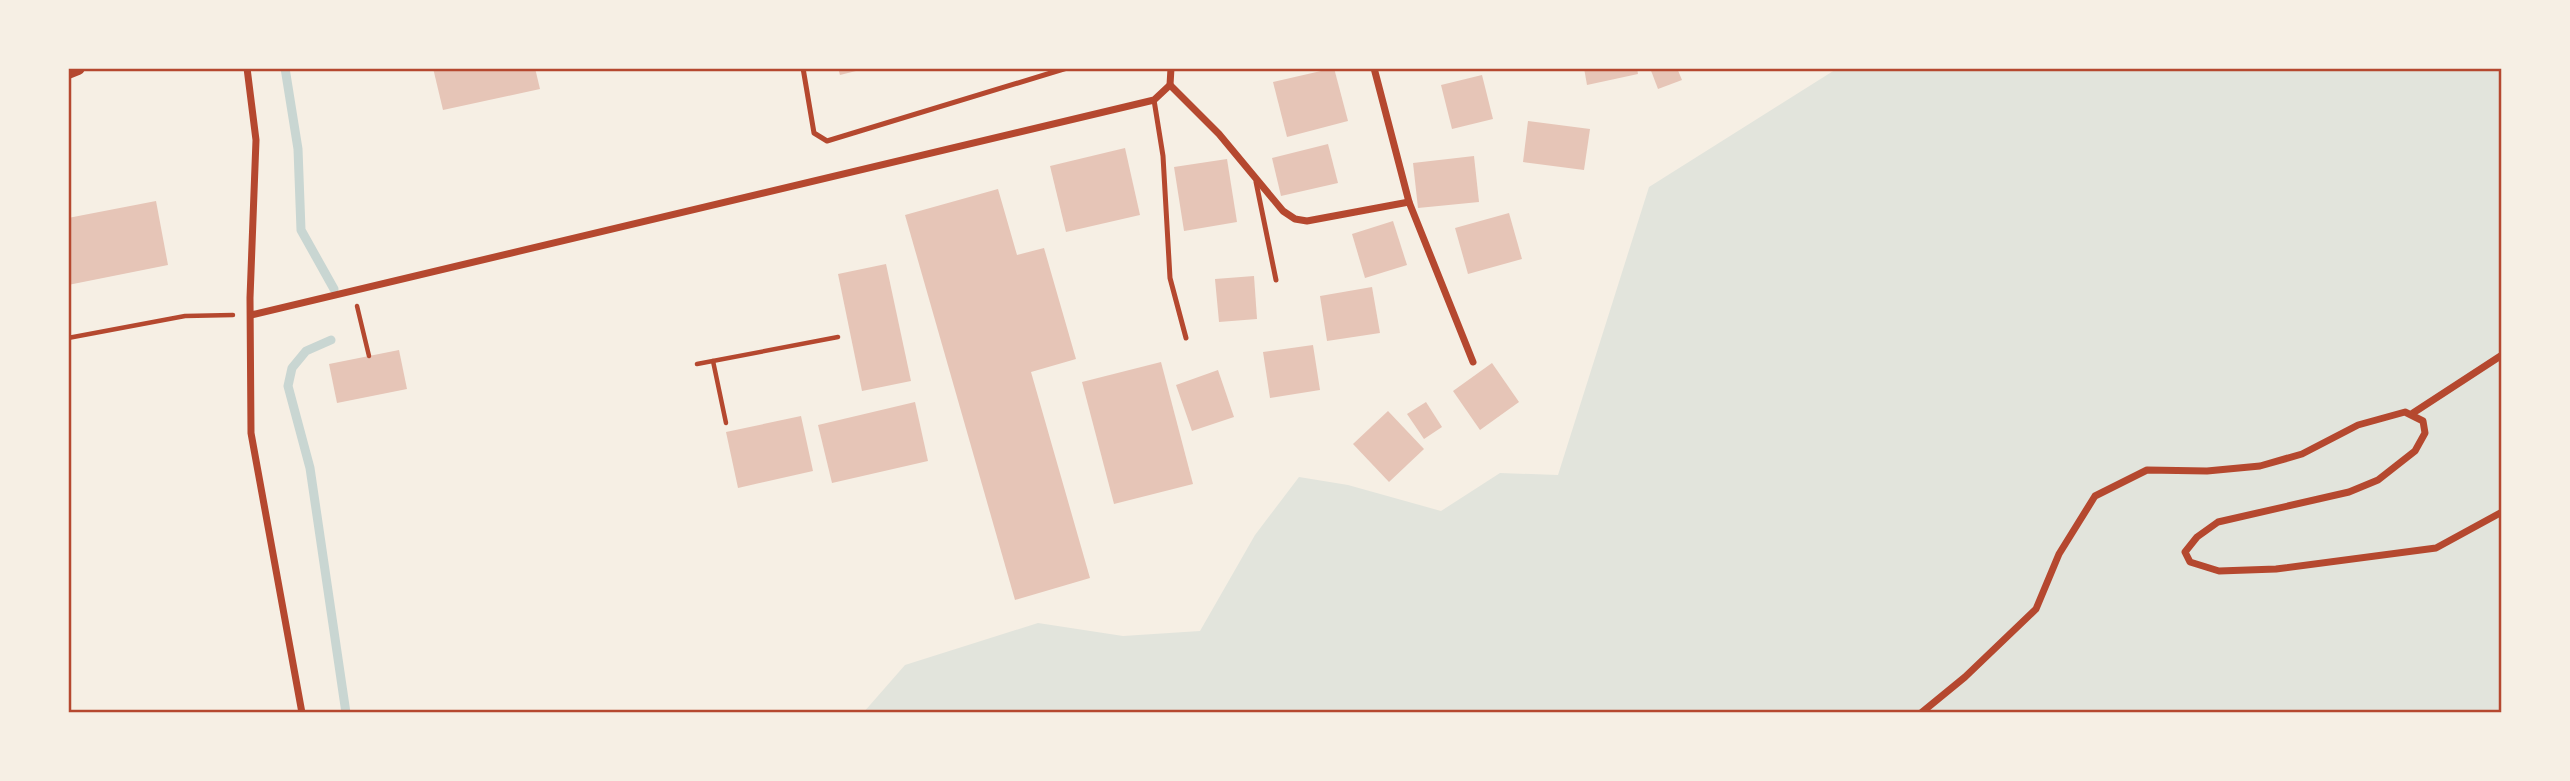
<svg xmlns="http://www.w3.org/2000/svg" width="2570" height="781" viewBox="0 0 2570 781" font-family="Raleway,sans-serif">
<rect width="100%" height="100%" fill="#f6efe4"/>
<!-- green -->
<path fill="#e2e4dc" d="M1838 68H2502V713H863L905 665 1038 623 1123 636 1200 631 1255 535 1299 477 1348 485 1441 511 1500 473 1558 475 1649 187Z"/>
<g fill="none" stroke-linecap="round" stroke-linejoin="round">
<!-- stream -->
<g stroke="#c9d6d2" stroke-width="9">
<path d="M285 68 298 149 301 230 334 289"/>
<path d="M331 340 306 351 292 368 288 386 310 468 346 713"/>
</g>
</g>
<!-- building -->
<g fill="#e6c5b7">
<path d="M433 68H535L540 89 443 110Z"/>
<path d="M838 68H863L864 69 840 75Z"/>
<path d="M1334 68 1348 121 1287 137 1273 82Z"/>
<path d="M1584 68H1637L1638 74 1587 85Z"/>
<path d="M1650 68H1677L1682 80 1658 89Z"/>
<path d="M1482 75 1493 119 1452 129 1441 85Z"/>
<path d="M1528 121 1590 129 1584 170 1523 162Z"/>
<path d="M1328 144 1338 183 1281 196 1272 158Z"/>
<path d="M1125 148 1140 215 1066 232 1050 166Z"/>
<path d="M1474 156 1479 202 1418 208 1413 163Z"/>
<path d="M1227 159 1237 222 1184 231 1174 167Z"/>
<path d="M998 189 1017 255 1044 248 1076 359 1031 372 1090 578 1015 600 905 215Z"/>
<path d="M156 201 168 265 68 285V218Z"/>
<path d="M1509 213 1522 259 1468 274 1455 228Z"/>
<path d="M1393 221 1407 265 1365 278 1352 234Z"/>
<path d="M886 264 911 381 862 391 838 274Z"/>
<path d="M1254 276 1257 319 1219 322 1215 279Z"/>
<path d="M1372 287 1380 333 1327 341 1320 296Z"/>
<path d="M1313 345 1320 390 1270 398 1263 352Z"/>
<path d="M399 350 407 389 337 403 329 364Z"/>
<path d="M1161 362 1193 484 1114 504 1082 382Z"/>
<path d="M1492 363 1519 402 1480 430 1453 391Z"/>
<path d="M1218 370 1234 417 1192 431 1176 385Z"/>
<path d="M915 402 928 461 832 483 818 425Z"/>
<path d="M1426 402 1442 427 1424 439 1407 414Z"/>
<path d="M1388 411 1424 449 1389 482 1353 444Z"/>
<path d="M801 416 813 471 738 488 726 432Z"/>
</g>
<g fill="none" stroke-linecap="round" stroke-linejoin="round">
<!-- path -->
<g stroke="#b5482f" stroke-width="4.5">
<path d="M357 306 369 356"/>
<path d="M68 338 185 316 233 315"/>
<path d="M713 361 726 423"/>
<path d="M697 364 838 337"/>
</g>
<!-- service -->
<g stroke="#b5482f" stroke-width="5">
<path d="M803 68 814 133 827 141 1067 68"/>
<path d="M1154 100 1163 156 1170 278 1186 338"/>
<path d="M1256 182 1276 280"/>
</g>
<!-- minor -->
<g stroke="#b5482f" stroke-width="7">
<path d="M247 68 256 140 250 298 251 433 302 713"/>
<path d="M1374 68 1409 202 1473 362"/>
<path d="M1170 85 1219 134 1283 211 1295 219 1307 221 1409 202"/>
<path d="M251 315 1154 100 1170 85 1171 68"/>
<path d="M2413 413 2502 355"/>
<path d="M1921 713 1965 677 2036 609 2059 554 2095 496 2147 470 2207 471 2260 466 2302 454 2358 425 2405 412 2423 421 2425 433 2415 451 2378 480 2349 492 2218 522 2197 537 2185 552 2190 562 2219 571 2276 569 2436 548 2502 512"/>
</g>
<!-- secondary -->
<path stroke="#b5482f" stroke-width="14" d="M68 72 78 68"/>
</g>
<!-- border -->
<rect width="2570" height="781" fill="none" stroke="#f6efe4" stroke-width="140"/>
<rect x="70" y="70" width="2430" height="641" fill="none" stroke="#b5482f" stroke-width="2.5"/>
</svg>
